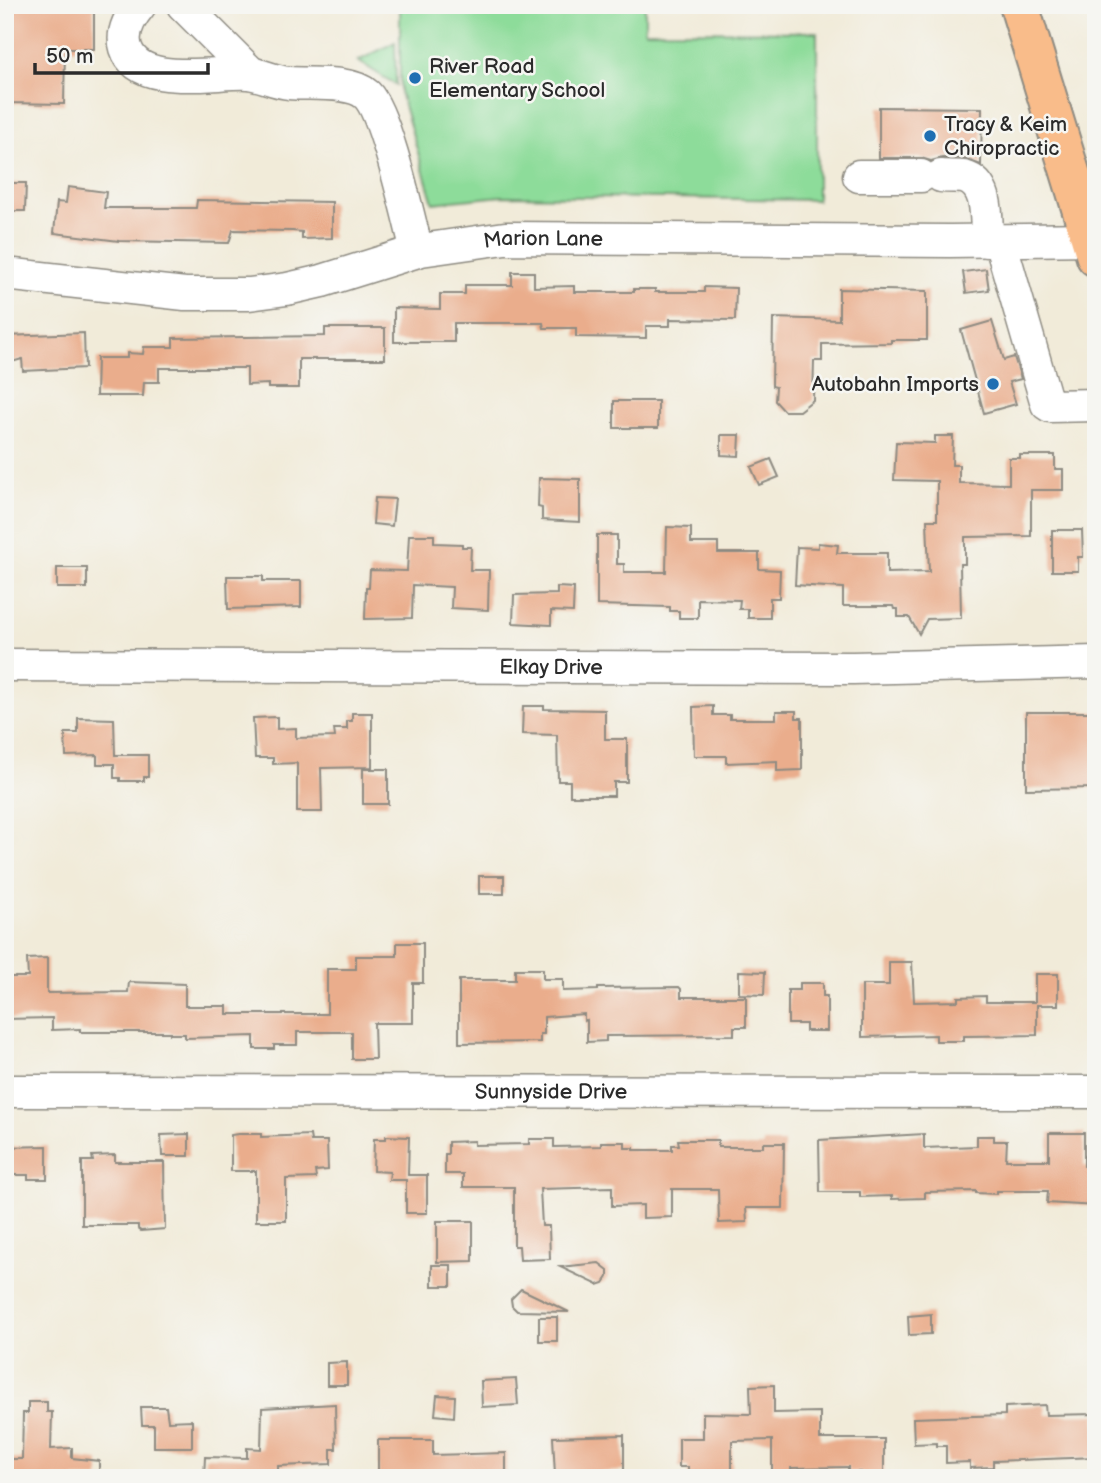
<svg xmlns="http://www.w3.org/2000/svg" width="1101" height="1483" viewBox="0 0 1101 1483" font-family="'Balsamiq Sans',sans-serif">
<rect width="100%" height="100%" fill="#f6f6f2"/>
<filter id="ink" filterUnits="userSpaceOnUse"><feTurbulence type="fractalNoise" baseFrequency=".0143" numOctaves="2"/><feDisplacementMap in="SourceGraphic" scale="14" xChannelSelector="R" yChannelSelector="G"/><feConvolveMatrix kernelMatrix="1 2 1 2 8 2 1 2 1" color-interpolation-filters="sRGB"/></filter>
<filter id="wash" filterUnits="userSpaceOnUse"><feTurbulence type="fractalNoise" baseFrequency=".00686" numOctaves="4" result="noise"/><feDisplacementMap in="SourceGraphic" scale="28" xChannelSelector="R" yChannelSelector="G"/><feGaussianBlur stdDeviation="1.57" result="paint"/><feColorMatrix in="noise" values="0 0 0 0 0 0 0 0 0 0 0 0 0 0 0 0 0 1.4 0 .05"/><feComposite in="paint" operator="in"/></filter>
<g filter="url(#wash)">
<rect width="100%" height="100%" fill="#f1ebd9"/>
<!-- green -->
<g fill="#8ddc9a" stroke="#5c8462" stroke-width="2">
<path d="M400 5H645V31L817 32V200L502 196 433 203 400 92Z"/>
<path d="M395 42 396 85 358 61Z"/>
</g>
<g id="blocks">
<!-- building -->
<g fill="#eaad8c">
<path d="M5 5H94V49H65L64 104 5 103Z"/>
<path d="M879 107 982 108 981 165 962 158H942L931 161 921 158H879Z"/>
<path d="M5 183H26L25 211H5Z"/>
<path d="M68 187 106 192 104 208H196L197 200 332 202V238L302 239V232L292 231 233 230 229 243 119 241 54 233 57 202 66 203Z"/>
<path d="M986 269 989 290 966 293 963 272Z"/>
<path d="M512 272H534V287L574 286V292H634V289H655V292H704V287L736 288 735 320 670 319V326H646V338L576 337V328H544L543 323H454V342H394V308L440 309V294H465V285H512Z"/>
<path d="M839 289 927 291V340H891V343L822 344V361H814L813 400 799 411H784L775 401 776 387 772 386 773 318 839 320Z"/>
<path d="M992 321 1004 360 1014 357 1021 379 1009 382 1016 404 984 413 961 330Z"/>
<path d="M325 328H385V359H299V388H268V384L247 385V368H159V382H144L143 396H96L97 358H127V353L143 354 144 347H173V338L325 336Z"/>
<path d="M84 333 85 368 23 371 22 359 5 364V336Z"/>
<rect x="614" y="401" width="44" height="27"/>
<path d="M721 435H740L739 456 721 455Z"/>
<path d="M935 436H953L952 465H959V483L1009 484V458H1020V455H1055V469H1063V490H1031V536L965 537V564H960L961 618 927 619 919 634 909 617H898V609H894L893 606H843V588L795 585 797 547 818 548V543L838 545 837 553H887V573L929 572 927 520H937V481L894 480 896 442 935 443Z"/>
<path d="M771 459 779 477 759 485 751 467Z"/>
<path d="M539 478 580 479V522L542 520V508L538 507Z"/>
<path d="M375 498 395 499 392 526 373 524Z"/>
<path d="M667 527 691 528V543H718V553H759V569L780 570 779 598H770V618H748V609H739L740 600 698 599V618H679V611H670V607L597 605V535H617V564H624V572H666Z"/>
<path d="M1052 530H1082L1083 557H1078V571H1052Z"/>
<path d="M409 535H434V543L462 544V547H471L470 570H489L488 610 451 608 452 587 413 585 412 618 365 619 366 588H369L370 570 407 571Z"/>
<rect x="57" y="568" width="30" height="20"/>
<path d="M227 576H263V581H301V607L228 609Z"/>
<path d="M557 587 574 588 573 612 551 611V625L513 623 514 595 557 594Z"/>
<path d="M523 706H544V709L605 710V739H627V782H614V796H570V781H558L557 735 522 734Z"/>
<path d="M713 706V715H730V719H776V711H796V718H802V770L777 771V761L726 763V756H694L693 707Z"/>
<path d="M1026 712H1096V788L1026 789Z"/>
<path d="M352 713H372V767L321 768 322 812H297V763L273 764V758H255L253 718 277 717V729L296 728V738L335 737 334 729H347V721H352Z"/>
<path d="M78 718 114 719 115 755H148V777H144V781H120V778H114V764H97V755L66 756 65 733H78Z"/>
<rect x="363" y="769" width="25" height="35"/>
<rect x="479" y="876" width="25" height="18"/>
<path d="M397 943H423V983H413V1023H374L375 1059H352V1032H297V1045H274V1049H254V1036L185 1038V1034H170V1032H80V1029L52 1030V1018L5 1019V980H10V977H28L27 959 47 958V993L128 992 129 982 185 984V1006H227V1014H327V969H356V956H397Z"/>
<path d="M889 962H912L914 1002 958 1001V997L986 996V1002H1035V974H1058V1005H1037V1035L964 1036V1041H936V1035L862 1037V985H889Z"/>
<path d="M515 969H543V979H563V991L598 990V988L679 987 681 989V997H746V1027H734V1035L606 1036V1041L587 1042V1020L584 1021V1014L544 1017V1034H540V1042L459 1043V980H515Z"/>
<path d="M739 971 765 972 764 995 739 994Z"/>
<path d="M800 983H823V996H827V1031H806V1024H788V990H800Z"/>
<path d="M1049 1133H1084V1166H1096V1206L1047 1203 1048 1191H997V1194L976 1193V1191L925 1192V1198L892 1199V1196L860 1197V1192H820L819 1140 924 1134V1148L977 1146V1136H994V1141H1007L1006 1160H1049Z"/>
<path d="M189 1134V1156H162L161 1135Z"/>
<path d="M238 1134H261V1137L310 1135 311 1141H327L328 1170 315 1171 316 1178 286 1179V1221H256V1171H231V1135Z"/>
<path d="M386 1136 409 1137 408 1175H427V1213H406V1180H389L390 1172 373 1171 374 1139H386Z"/>
<path d="M529 1139H554V1147L601 1146V1142H625V1148H634V1150H672V1145H679L678 1140H718V1147H763V1143H784L783 1208H746L747 1222 719 1223 718 1189H672V1217L643 1218V1205L612 1206V1187L540 1189 542 1226H549L550 1259 520 1260 519 1246H514V1187H463V1174H445V1154H448V1142L474 1141V1145L529 1144Z"/>
<path d="M47 1146V1179H28V1175H5V1147Z"/>
<path d="M115 1155V1162H164L165 1229 141 1231 138 1229V1225H82V1161H93L92 1156Z"/>
<path d="M437 1221H473V1261L437 1262Z"/>
<path d="M599 1263 608 1270V1277L604 1283 598 1285 560 1267Z"/>
<rect x="432" y="1265" width="19" height="21"/>
<path d="M521 1289 569 1312 517 1311 512 1306 511 1299Z"/>
<path d="M931 1314V1334L909 1335 908 1316Z"/>
<rect x="539" y="1317" width="18" height="24"/>
<path d="M347 1362V1385H327V1363Z"/>
<path d="M516 1379 518 1405 482 1407 481 1381Z"/>
<path d="M774 1385V1413L820 1412V1439H884V1478H861V1472H848V1467L791 1468V1473H772V1440L732 1441V1478H688V1467H679V1438H703V1413L751 1414 750 1386Z"/>
<path d="M437 1395 455 1396 454 1417 435 1415Z"/>
<path d="M28 1402H47V1412H52L51 1449 72 1448V1458L99 1461V1478H6L5 1459H22L23 1413H28Z"/>
<path d="M335 1404 336 1449H331V1464L278 1466V1476L204 1478 205 1457 247 1458V1448L261 1449 262 1408Z"/>
<path d="M1045 1405 1046 1415 1096 1414V1457L993 1461V1467L970 1468V1462L946 1463V1446H936V1443L914 1444 913 1418 1005 1415V1407Z"/>
<path d="M141 1407H166L168 1421 192 1420V1447H154V1425H142Z"/>
<path d="M624 1435V1471L555 1475 553 1437Z"/>
<path d="M378 1440H433V1455L506 1453V1478L378 1476Z"/>
</g>
</g>
</g>
<g filter="url(#ink)">
<use href="#blocks" fill-opacity="0" stroke="#8e8b82" stroke-width="2"/>
<g fill="none" stroke-linecap="round" stroke-linejoin="round">
<!-- minor casing -->
<g stroke="#8e8b82" stroke-width="35">
<g id="minor">
<path d="M140 5C130 17 121 32 126 48 139 89 215 71 248 73 261 74 275 82 289 83 310 85 351 80 367 95 386 114 409 220 417 251"/>
<path d="M183 5 251 73"/>
<path d="M859 176H921"/>
<path d="M941 176C949 177 957 176 964 177 990 184 986 220 987 241"/>
<path d="M1000 241 1047 404 1050 406 1096 405"/>
<path id="s1" d="M5 274 185 294H249L287 289 322 281 421 250 505 238 950 241 1090 239"/>
<path id="s2" d="M5 665 853 668 1096 662"/>
<path id="s3" d="M5 1091 1096 1092"/>
</g>
</g>
<!-- major casing -->
<g stroke="#8e8b82" stroke-width="42">
<path id="major" d="M1019 5 1096 257"/>
</g>
<!-- minor -->
<use href="#minor" stroke="#fff" stroke-width="32"/>
<!-- major -->
<use href="#major" stroke="#f9bc8a" stroke-width="38"/>
</g>
</g>
<!-- markers -->
<g fill="#1f6fb2" stroke="#f6f6f2" stroke-width="2.5">
<circle cx="415" cy="78" r="7"/>
<circle cx="930" cy="136" r="7"/>
<circle cx="993" cy="384" r="7"/>
</g>
<g text-anchor="middle" stroke-width="5" stroke-linejoin="round" paint-order="stroke">
<!-- poi labels -->
<g font-size="21" fill="#2b2b2b" stroke="#f6f6f2" text-anchor="start">
<text x="429" y="73">River Road<tspan x="429" dy="24">Elementary School</tspan></text>
<text x="944" y="131">Tracy &amp; Keim<tspan x="944" dy="24">Chiropractic</tspan></text>
<text x="979" y="391" text-anchor="end">Autobahn Imports</text>
</g>
<!-- street labels -->
<g font-size="21" fill="#2b2b2b" stroke="#f6f6f2">
<text dy="7" stroke="none"><textPath href="#s1" startOffset="546">Marion Lane</textPath></text>
<text dy="7" stroke="none"><textPath href="#s2" startOffset="546">Elkay Drive</textPath></text>
<text dy="7" stroke="none"><textPath href="#s3" startOffset="546">Sunnyside Drive</textPath></text>
</g>
</g>
<!-- margin -->
<rect width="1101" height="1483" fill="none" stroke="#f6f6f2" stroke-width="28"/>
<!-- scale -->
<path d="M35 63v10h173v-10" fill="none" stroke="#2b2b2b" stroke-width="3.5"/>
<text x="46" y="63" font-size="21" fill="#2b2b2b" stroke="#f6f6f2" stroke-width="5" paint-order="stroke">50 m</text>
</svg>
